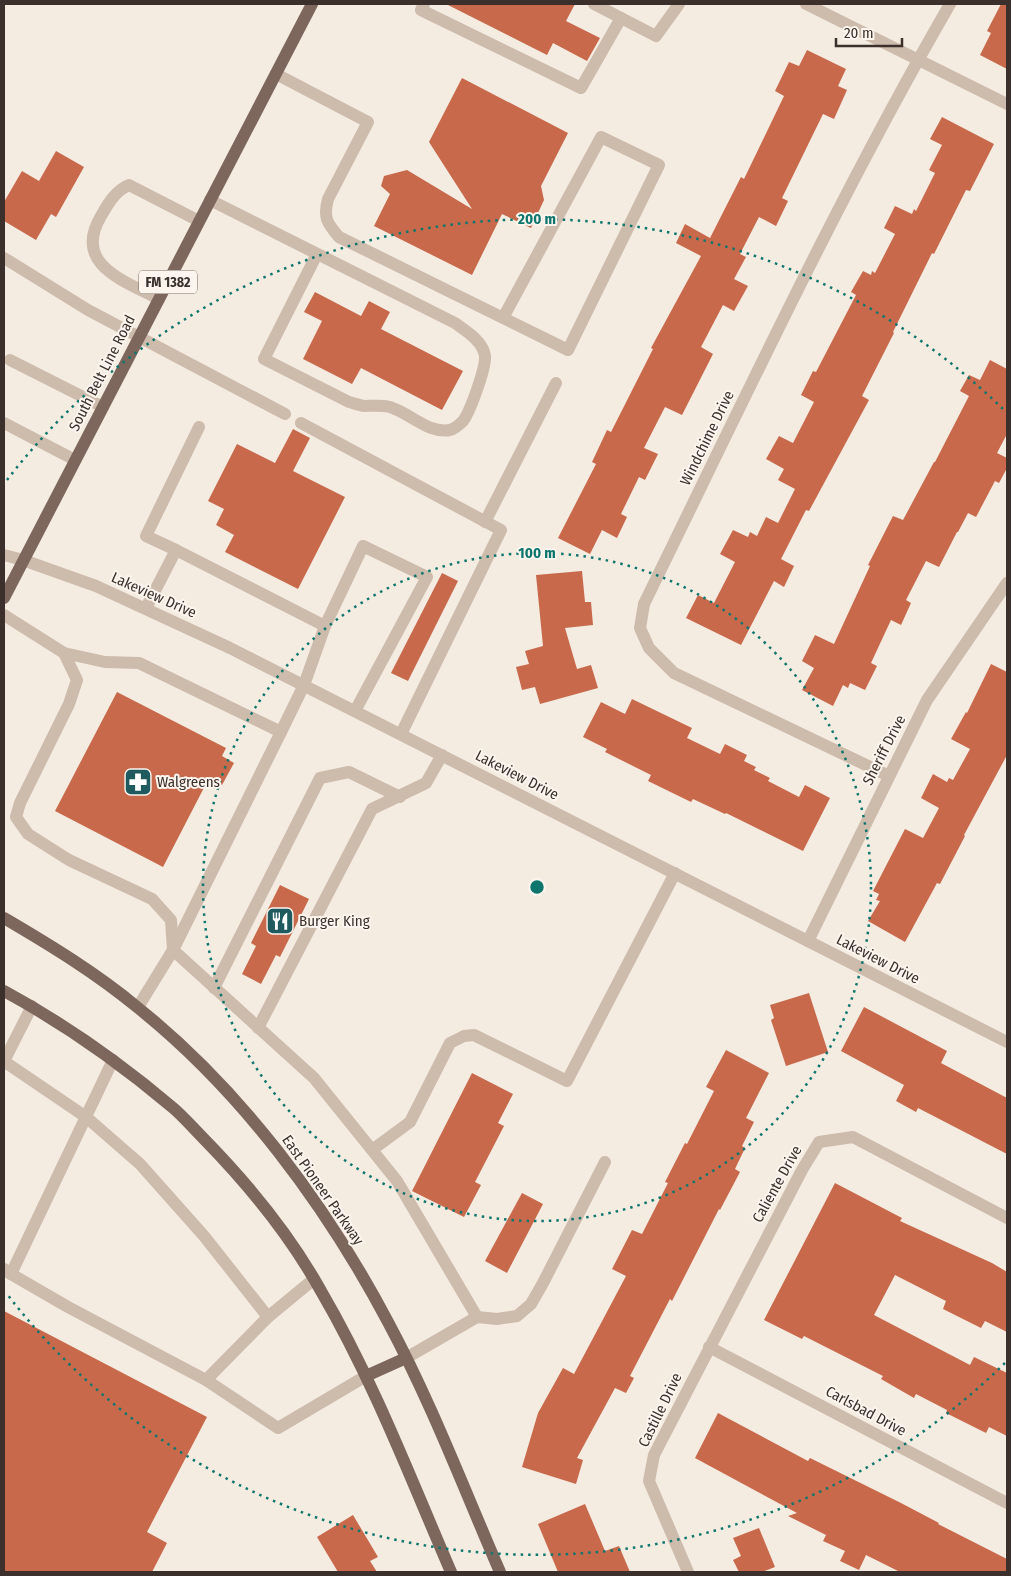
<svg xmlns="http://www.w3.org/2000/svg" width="1011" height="1576" viewBox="0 0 1011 1576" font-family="'Fira Sans Condensed',sans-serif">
<rect width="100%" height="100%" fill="#f4ebe1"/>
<!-- building -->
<g fill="#c8694b">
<path d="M446 4H575L566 21 600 38 587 61 553 43 547 55Z"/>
<path d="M1001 4H1007V69L980 55 991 33 987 31Z"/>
<path d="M807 50 846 69 838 86 847 90 834 119 823 114 782 198 788 201 776 226 759 217 740 254 746 257 734 279 748 286 734 311 723 305 701 347 713 354 682 415 665 407 644 448 658 454 645 480 639 477 621 514 627 517 617 538 602 530 590 554 558 538 596 464 592 462 607 430 611 432 653 349 651 348 701 256 676 243 685 224 710 238 741 177 744 179 784 96 775 91 789 62 799 66Z"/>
<path d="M462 78 568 133 541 186 544 200 531 228 502 214 472 275 374 226 390 194 381 186 384 176 407 170 472 209 429 142Z"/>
<path d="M942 117 994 144 970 191 966 190 934 254 932 253 893 332 894 333 862 396 869 400 809 511 806 510 781 559 794 566 784 587 774 581 741 645 686 618 698 595 714 603 735 562 720 554 733 530 748 537 750 532 757 536 766 517 778 523 795 489 778 480 784 469 766 459 779 436 793 443 814 402 801 395 813 371 816 372 856 295 851 292 863 271 871 275 872 271 875 273 895 234 884 228 895 206 912 214 914 209 916 211 935 173 929 170 942 145 930 139Z"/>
<path d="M56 151 84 167 56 217 51 214 36 240 4 221V202L22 171 39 181Z"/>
<path d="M315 292 361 316 369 301 390 312 381 329 463 371 442 410 361 368 352 384 303 359 322 321 304 312Z"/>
<path d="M990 360 1007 369V434L997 453 1007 458V468L999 483 995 481 976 517 968 513 958 532H957L939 567 926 561 906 600 911 603 901 625 891 620 871 663 877 666 865 690 850 683 848 688 843 685 833 706 802 690 814 668 802 661 815 635 834 644 870 566 868 565 893 516 903 520 934 462H935L969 396 960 391 969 375 980 380Z"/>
<path d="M293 429 310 438 293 471 345 497 298 589 225 552 234 535 216 525 224 509 208 501 237 444 275 463Z"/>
<path d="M582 571 585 602H591L593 625 565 628 577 669 591 665 598 688 540 704 535 687 522 690 516 667 529 664 525 651 543 646 536 575Z"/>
<path d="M442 573 458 581 408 681 391 673Z"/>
<path d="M991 664 1007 672V755L964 835 965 836 940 884 937 883 905 942 868 921 880 901 876 900 879 894 873 891 905 829 923 838 939 808 921 798 933 774 947 782 949 778 953 780 970 749 951 739 966 712 967 713Z"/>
<path d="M117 692 226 748 222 756 234 763 222 785 209 778 163 867 55 811Z"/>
<path d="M632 699 692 728 687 738 720 754 725 744 747 755 744 761 756 767 754 770 770 778 768 781 799 797 805 785 830 798 803 851 726 813 725 814 693 799 691 802 648 781 651 775 605 752 607 749 583 737 601 702 625 714Z"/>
<path d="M280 885 309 899 280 957 276 955 261 984 242 974 256 946 251 943Z"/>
<path d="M809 993 828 1052 786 1066 771 1020 774 1018 770 1005Z"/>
<path d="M864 1007 947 1051 941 1063 1007 1098V1154L918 1108 916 1112 896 1101 904 1085 841 1051Z"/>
<path d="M726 1050 769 1073 746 1118 754 1122 742 1146 745 1148 735 1169 740 1172 720 1210 719 1209 672 1301 670 1299 630 1376 634 1378 626 1393 615 1388 577 1458 583 1460 576 1484 522 1467 538 1413 563 1368 574 1374 626 1276 612 1269 632 1230 642 1234 668 1183 665 1182 685 1143 687 1144 714 1091 706 1087Z"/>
<path d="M472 1073 513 1094 498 1123 504 1126 475 1182 481 1185 464 1217 412 1191Z"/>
<path d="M835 1183 902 1218 900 1221 992 1263 1007 1272V1332L985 1321 981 1328 943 1309 946 1301 895 1275 874 1315 970 1365 974 1357 1007 1373V1436L989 1427 986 1433 946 1413 947 1410 916 1394 914 1398 881 1379 883 1376 804 1336 802 1339 764 1320Z"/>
<path d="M522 1193 543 1204 507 1273 485 1261Z"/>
<path d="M4 1311 207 1417 147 1532 167 1543 152 1572H4Z"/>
<path d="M718 1413 808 1461 810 1458 901 1503 939 1523 938 1524 1007 1559V1572H900L866 1555 859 1570 840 1561 845 1551 823 1541 826 1535 788 1516 797 1513 695 1458Z"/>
<path d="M585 1504 605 1551 619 1546 630 1572H558L538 1524Z"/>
<path d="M353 1515 378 1557 370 1561 377 1572H338L317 1537Z"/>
<path d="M759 1528 775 1567 762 1572H739L733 1560 741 1556 733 1538Z"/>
</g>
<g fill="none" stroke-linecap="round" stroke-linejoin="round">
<!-- minor -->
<g stroke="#cdbbac" stroke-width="12">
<path d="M424 4 421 10 581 88 621 18 656 36 679 4"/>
<path d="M594 4 621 18"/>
<path d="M806 4 1007 104"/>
<path d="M276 74 368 122 328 199C323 218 327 223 339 237L568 350 659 165 601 137 503 318"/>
<path d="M210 200 455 323C466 331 483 341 485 356 486 368 470 412 463 421 460 424 454 429 450 430 428 434 410 413 390 407 381 405 373 406 364 406 359 405 353 403 349 402L264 359 317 254"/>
<path d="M4 258 88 310 285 414"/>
<path d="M159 299C125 281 72 265 101 216 108 204 115 191 129 185L199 221"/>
<path d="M10 360 103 407"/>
<path d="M4 423 75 460"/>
<path d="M301 423 501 530 401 734"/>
<path d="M485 522 556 383"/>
<path d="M176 550 325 626 363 546 427 577 355 711"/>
<path d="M4 555 23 560 96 586 230 648 1007 1042"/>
<path d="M146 608 176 550 146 536 199 427"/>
<path d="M4 615 64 653 77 680 69 704 20 803 16 817 28 834 69 860 152 899 171 920 173 950 314 1078 397 1181 477 1317 406 1358"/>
<path d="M64 653 105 662 139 663 281 732 304 685 325 626"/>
<path d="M889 776 674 673 649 648 640 628 644 604C743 402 838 198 950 4"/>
<path d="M808 941 927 700 1007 583"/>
<path d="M214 988 320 778 349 772 400 797"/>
<path d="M138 1007 173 950 281 732"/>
<path d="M258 1028 372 809 426 783 442 755"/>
<path d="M4 1061 32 1006"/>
<path d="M5 1062 86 1117 140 1164 204 1236 268 1317"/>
<path d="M372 1150 410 1122 450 1043 464 1036 474 1035 567 1081 675 873"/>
<path d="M4 1269 11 1274 113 1060"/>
<path d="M11 1274 68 1307 206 1380 268 1317 314 1279"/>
<path d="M477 1317 497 1319 517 1316 531 1304 543 1283 605 1162"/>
<path d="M709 1347 1007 1503"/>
<path d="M206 1380 278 1428 366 1376"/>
<path d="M688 1572 649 1481 654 1455 802 1170 819 1142 853 1137 1007 1218"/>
</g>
<!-- major -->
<g stroke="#7d675c" stroke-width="12">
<path d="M4 598 312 4"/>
<path d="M4 918C50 945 96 973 137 1007 241 1090 326 1205 388 1322 431 1402 464 1489 500 1572"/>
<path d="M4 991C63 1023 120 1063 172 1107 183 1116 193 1128 204 1139 248 1184 290 1235 321 1291 373 1380 410 1477 451 1572"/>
<path d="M366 1376 406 1358"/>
</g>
</g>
<!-- distance rings -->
<g fill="none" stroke="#0f766e" stroke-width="2.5" stroke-dasharray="2.5 5">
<circle cx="537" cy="887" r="334"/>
<path d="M1005 1363A668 668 0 0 1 7 1294M7 480A668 668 0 0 1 1005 411"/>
</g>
<!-- icons -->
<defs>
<g id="pharmacy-square" transform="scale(1.4375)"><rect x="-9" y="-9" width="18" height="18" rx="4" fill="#1f5a5e" stroke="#fbf5ee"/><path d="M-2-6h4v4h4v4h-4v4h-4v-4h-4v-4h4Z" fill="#fff"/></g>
<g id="restaurant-square" transform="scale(1.4375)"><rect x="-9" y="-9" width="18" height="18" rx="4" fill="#1f5a5e" stroke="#fbf5ee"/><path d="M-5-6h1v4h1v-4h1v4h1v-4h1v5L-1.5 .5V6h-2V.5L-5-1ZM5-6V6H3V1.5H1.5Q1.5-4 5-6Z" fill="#fff"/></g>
</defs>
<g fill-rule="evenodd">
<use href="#pharmacy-square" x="138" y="782"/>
<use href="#restaurant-square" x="280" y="921"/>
</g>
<g text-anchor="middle" stroke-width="4" stroke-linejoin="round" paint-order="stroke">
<!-- shield labels -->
<rect fill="#fbf5ee" stroke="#756b66" stroke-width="1" x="139" y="270.5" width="58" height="23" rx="4"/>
<g font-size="14" font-weight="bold" fill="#3b302b">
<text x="168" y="287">FM 1382</text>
</g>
<!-- street labels -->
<g font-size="15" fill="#3b302b" stroke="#fbf5ee">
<text transform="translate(102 373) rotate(-63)" y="5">South Belt Line Road</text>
<text transform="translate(707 438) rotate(-64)" y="5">Windchime Drive</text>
<text transform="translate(154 595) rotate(24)" y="5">Lakeview Drive</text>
<text transform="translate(884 750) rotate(-63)" y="5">Sheriff Drive</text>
<text transform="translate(517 775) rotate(27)" y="5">Lakeview Drive</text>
<text transform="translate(878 959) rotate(27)" y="5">Lakeview Drive</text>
<text transform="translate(777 1184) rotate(-61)" y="5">Caliente Drive</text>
<text transform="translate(323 1190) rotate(55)" y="5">East Pioneer Parkway</text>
<text transform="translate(660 1410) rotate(-64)" y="5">Castille Drive</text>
<text transform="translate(866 1411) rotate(28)" y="5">Carlsbad Drive</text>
</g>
<!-- poi labels -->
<g font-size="15" fill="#3b302b" stroke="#fbf5ee" text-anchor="start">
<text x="157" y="787">Walgreens</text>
<text x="299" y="926">Burger King</text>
</g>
</g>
<circle cx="537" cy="887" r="8" fill="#0f766e" stroke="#fbf5ee" stroke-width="2.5"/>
<g font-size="15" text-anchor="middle" font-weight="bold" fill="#0f766e" stroke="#fbf5ee" stroke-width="4" stroke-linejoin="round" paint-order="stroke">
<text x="537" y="224">200 m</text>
<text x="537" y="558">100 m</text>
</g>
<!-- border -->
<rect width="1011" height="1576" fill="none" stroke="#3b302b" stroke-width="10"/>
<!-- scale -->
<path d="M836 38v8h66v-8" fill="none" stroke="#3b302b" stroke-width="2.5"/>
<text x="844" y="38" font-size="15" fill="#3b302b" stroke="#fbf5ee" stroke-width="4" paint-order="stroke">20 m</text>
</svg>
